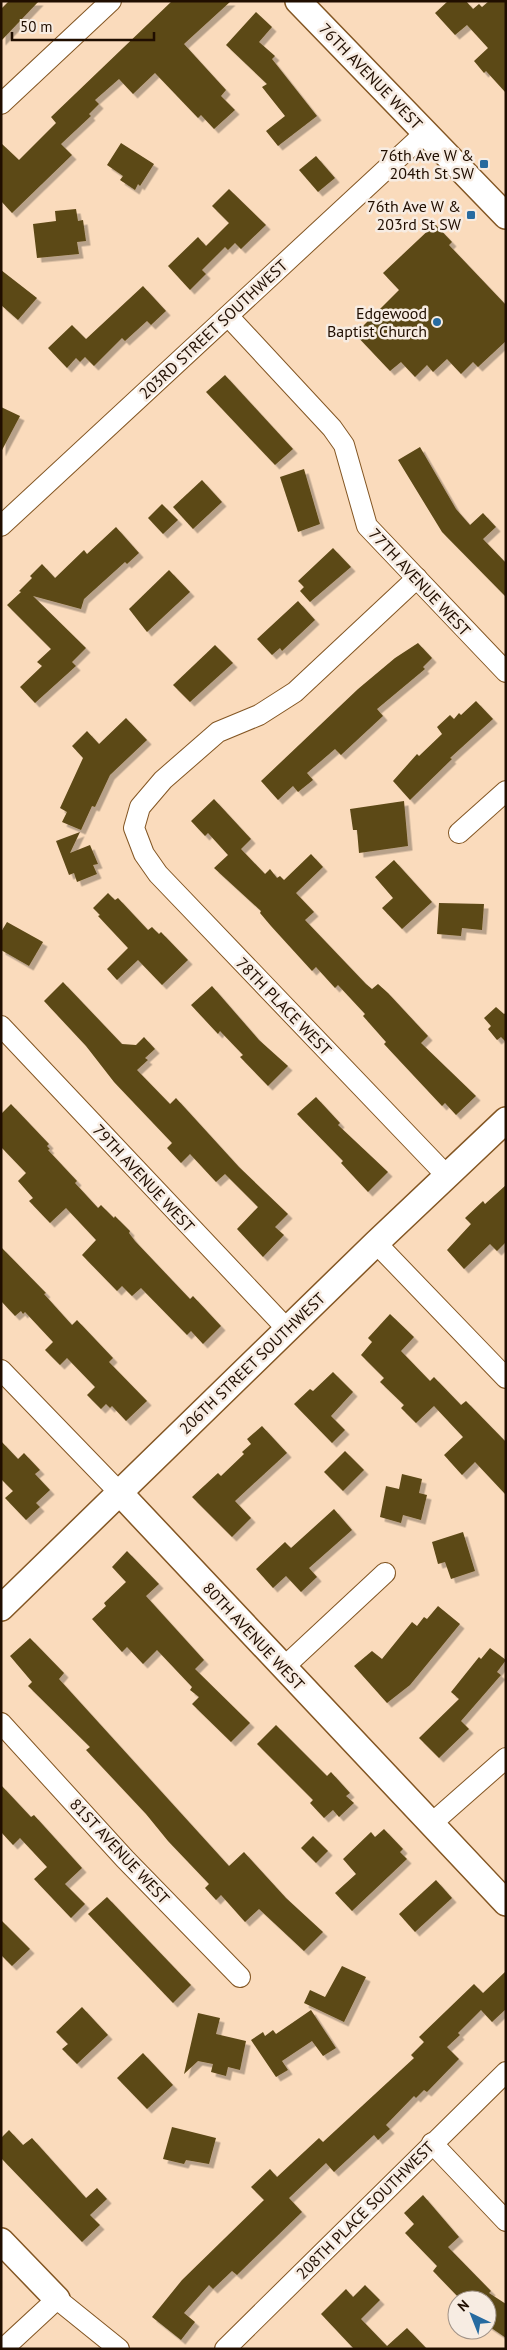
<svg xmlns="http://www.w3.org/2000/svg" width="507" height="2350" viewBox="0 0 507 2350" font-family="'PT Sans',sans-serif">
<defs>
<filter id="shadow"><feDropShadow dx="4.5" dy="4.5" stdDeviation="0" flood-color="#0004"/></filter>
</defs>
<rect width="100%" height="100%" fill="#fadbbc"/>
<!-- building -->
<g fill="#5c4816" filter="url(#shadow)">
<path d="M9 1H39L1 41V9Z"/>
<path d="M172 1H231L184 44 226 90 221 96 235 110 214 129 201 115 198 118 155 73 133 94 119 79 95 100 99 104 89 114 91 116 61 144 72 155 12 213 1 201V143L19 160 56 123 51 117Z"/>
<path d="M448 1H466L473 9 479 4 482 7 489 1H506V93L486 71 484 73 474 61 488 48 467 25 455 35 435 13Z"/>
<path d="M256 12 272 27 259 42 275 56 272 59 317 116 278 146 266 131 285 116 262 87 267 84 226 45Z"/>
<path d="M121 143 154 164 140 186 138 184 135 190 120 180 123 176 107 165Z"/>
<path d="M316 156 335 178 318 192 299 170Z"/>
<path d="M229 189 266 225 241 249 235 243 228 250 225 247 202 270 206 274 190 290 168 266 198 237 206 246 229 223 212 206Z"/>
<path d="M76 209 78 221 83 220 86 241 77 242 79 254 37 258 33 224 56 221 55 211Z"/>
<path d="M435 224 452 242 449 245 506 305V341L478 367 473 362 461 374 447 359 433 372 427 365 415 377 401 362 390 371 355 334 399 290 383 273Z"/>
<path d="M1 270 37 298 18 320 1 305Z"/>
<path d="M143 286 166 311 151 325 147 321 125 341 122 338 94 366 85 357 80 362 76 358 67 368 48 348 72 325 86 339Z"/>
<path d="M225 375 293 449 275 465 206 392Z"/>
<path d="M1 407 20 416 1 452Z"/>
<path d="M420 447 456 509 470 525 483 513 496 527 483 539 506 563V597L442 532 398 460Z"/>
<path d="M304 469 320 524 298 532 280 477Z"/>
<path d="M202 480 222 502 193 529 173 507Z"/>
<path d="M162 504 178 520 163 534 148 518Z"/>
<path d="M116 527 139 553 127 564 125 562 84 599 81 609 33 596 86 648 72 662 76 666 35 703 20 687 42 666 37 662 51 649 7 605 21 592 19 591 32 578 30 576 42 564 55 578 84 550 87 554Z"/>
<path d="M333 548 351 567 310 602 300 591 304 587 298 581Z"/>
<path d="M169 570 190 592 147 632 129 609Z"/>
<path d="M298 601 315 620 282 651 280 648 272 655 257 639Z"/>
<path d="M418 643 432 658 423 667 425 669 377 709 383 716 341 755 335 749 307 773 313 780 298 792 293 786 278 800 261 781 358 689 395 658Z"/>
<path d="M215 645 233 663 190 702 173 685Z"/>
<path d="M476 701 493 719 450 758 452 759 410 800 393 781 417 754 419 756 442 734 437 727 450 715 454 719 459 713 461 715Z"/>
<path d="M126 718 147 740 110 775 95 807 92 806 81 830 62 822 67 812 60 808 83 758 72 746 87 731 99 744Z"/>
<path d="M214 799 251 839 241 849 265 874 270 869 277 878 280 876 284 880 311 854 323 867 296 893 314 912 305 920 366 984 372 989 378 984 388 993 428 1036 421 1043 476 1096 456 1115 445 1103 442 1106 384 1044 386 1042 363 1016 365 1014 338 985 335 988 316 967 312 971 271 926 260 913 261 911 214 868 228 855 208 833 205 836 191 821Z"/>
<path d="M404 801 408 846 359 853 357 830H353L350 809Z"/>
<path d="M80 832 70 853 90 845 98 864 93 865 97 874 77 882 74 873 69 875 56 841Z"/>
<path d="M394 860 432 902 402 929 382 908 393 898 375 877Z"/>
<path d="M108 893 115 900 118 898 148 930 152 927 159 934 161 932 188 960 162 985 138 960 117 980 107 969 128 948 98 916 100 915 93 908Z"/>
<path d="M439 903 484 904 482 930 462 928 461 936 437 934Z"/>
<path d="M7 922 43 942 29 966 1 950V932Z"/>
<path d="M63 982 122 1044 136 1045 144 1037 155 1049 145 1058 148 1060 137 1070 170 1104 176 1098 239 1167 288 1214 275 1227 284 1235 263 1257 237 1229 258 1207 225 1174 216 1182 190 1154 181 1163 167 1148 172 1143 114 1082 86 1046 44 1001Z"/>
<path d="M212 986 259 1040 288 1066 268 1086 240 1057 243 1055 220 1031 218 1034 191 1005Z"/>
<path d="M496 1007 504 1014 506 1013V1042L501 1037 497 1040 488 1029 491 1026 484 1018Z"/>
<path d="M316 1097 340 1123 338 1125 388 1172 368 1192 341 1163 343 1161 297 1114Z"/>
<path d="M11 1104 49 1144 47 1146 50 1149 48 1150 77 1181 75 1183 98 1208 101 1205 114 1218 115 1216 130 1231 129 1233 135 1241 190 1299 193 1296 221 1326 203 1344 191 1331 187 1335 141 1288 132 1296 122 1286 117 1291 82 1255 96 1240 66 1208 50 1223 29 1201 33 1198 18 1181 26 1173 1 1147V1114Z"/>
<path d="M506 1185V1242L497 1251 490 1244 464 1269 447 1250 471 1224 465 1218 483 1201 485 1204Z"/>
<path d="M1 1247 46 1293 44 1294 72 1325 77 1320 113 1358 109 1362 147 1401 126 1421 112 1406 110 1408 106 1404 101 1409 87 1395 95 1387 67 1358 60 1365 45 1350 53 1342 25 1312 23 1314 21 1311 15 1316 1 1301Z"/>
<path d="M390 1314 414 1337 401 1351 430 1381 434 1377 461 1405 466 1401 506 1442V1495L475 1462 462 1475 444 1455 463 1437 434 1406 416 1423 401 1408 404 1405 380 1382 384 1378 361 1355 372 1342 368 1338Z"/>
<path d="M333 1372 353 1392 331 1416 345 1430 332 1443 294 1404 310 1389 313 1391Z"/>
<path d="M262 1426 287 1453 235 1501 251 1518 232 1537 192 1497 218 1473 221 1476 244 1454 242 1452 251 1444 247 1439Z"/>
<path d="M1 1441 18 1459 24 1453 40 1470 35 1474 50 1490 36 1503 40 1507 26 1520 5 1498 13 1491 1 1479Z"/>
<path d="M345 1451 364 1470 343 1491 324 1472Z"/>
<path d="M402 1474 422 1479 419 1493 427 1495 421 1520 403 1515 401 1523 380 1517 386 1486 399 1489Z"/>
<path d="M334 1509 352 1530 309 1568 317 1577 301 1592 286 1576 273 1588 256 1569 285 1542 291 1548Z"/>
<path d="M463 1532 475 1571 451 1579 445 1562 438 1564 432 1542Z"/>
<path d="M127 1551 159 1584 146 1596 204 1660 195 1669 250 1723 231 1742 192 1704 199 1697 190 1690 192 1687 157 1650 143 1664 127 1647 122 1652 92 1619 106 1606 104 1603 126 1582 112 1567Z"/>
<path d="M438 1606 460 1624 410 1685 387 1703 354 1666 372 1651 382 1659 412 1622 417 1626 424 1617 427 1619Z"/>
<path d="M30 1638 64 1673 59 1679 229 1866 244 1852 286 1898 323 1932 304 1951 259 1909 245 1922 221 1895 216 1900 205 1888 209 1884 168 1841 146 1814 86 1750 90 1747 28 1686 32 1682 10 1656Z"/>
<path d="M490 1648 506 1660 497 1672 501 1675 461 1721 469 1729 439 1758 419 1738 459 1699 451 1692 479 1657 481 1659Z"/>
<path d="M276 1725 327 1776 331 1772 350 1793 346 1796 354 1803 339 1817 333 1810 324 1818 310 1803 313 1800 257 1744Z"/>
<path d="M1 1785 31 1817 34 1815 82 1868 65 1884 85 1904 71 1918 34 1879 47 1867 20 1838 13 1845 1 1832Z"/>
<path d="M384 1829 403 1849 400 1852 407 1859 352 1911 335 1893 356 1874 343 1859 371 1832 375 1837Z"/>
<path d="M313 1836 328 1851 316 1863 301 1848Z"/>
<path d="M436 1880 452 1898 415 1932 399 1914Z"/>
<path d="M107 1897 191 1985 173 2003 88 1914Z"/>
<path d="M1 1920 30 1949 12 1966 1 1955Z"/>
<path d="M342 1966 366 1977 344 2022 304 2003 310 1990 325 1997Z"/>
<path d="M506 1971V2009L492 2022 481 2010 458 2033 460 2035 447 2047 459 2059 427 2092 424 2090 416 2098 414 2096 386 2125 390 2129 378 2140 374 2135 334 2172 326 2163 289 2198 302 2212 237 2275 232 2271 213 2289 209 2285 184 2313 195 2322 181 2340 152 2317 182 2280 264 2200 251 2187 270 2169 277 2177 319 2138 323 2142 414 2058 411 2055 424 2042 419 2037 474 1984 483 1993Z"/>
<path d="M82 2007 108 2035 77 2064 62 2049 68 2044 56 2032Z"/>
<path d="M311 2010 336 2048 323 2056 312 2041 282 2061 288 2070 276 2077 251 2040 263 2032 265 2036 273 2030 276 2034Z"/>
<path d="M198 2013 220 2018 216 2034 246 2041 240 2070 228 2067 226 2076 211 2072 213 2064 198 2061 184 2074Z"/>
<path d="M143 2053 173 2085 147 2109 117 2078Z"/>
<path d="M172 2127 216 2138 209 2164 186 2160 184 2164 163 2159Z"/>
<path d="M9 2130 23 2145 32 2138 86 2198 97 2188 107 2199 90 2215 100 2225 82 2242 1 2158V2138Z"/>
<path d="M423 2195 459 2237 448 2247 491 2291 489 2293 506 2304V2338L487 2325V2295L482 2300H461L433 2271 437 2266 405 2233 414 2224 404 2213Z"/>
<path d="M365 2285 380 2300 361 2319 387 2346 407 2328 427 2349H354L321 2314 346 2289 353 2297Z"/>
</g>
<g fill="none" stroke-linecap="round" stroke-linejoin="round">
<!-- minor casing -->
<g stroke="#835623" stroke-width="22">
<g id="minor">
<path d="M1 104 111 1"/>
<path d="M228 316 332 428 344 445 367 526 506 672"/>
<path d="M1 526 425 133"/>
<path d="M417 578 295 692 259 715 218 732 163 780 140 807 134 828 144 854 158 874 447 1176"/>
<path d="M459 833 506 791"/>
<path d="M1 1026 287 1329"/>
<path d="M376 1243 506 1378"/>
<path d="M1 1370 119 1492"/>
<path d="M283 1668 385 1573"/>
<path d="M1 1723 125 1859 240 1977"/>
<path d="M431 1824 506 1758"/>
<path d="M432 2143 506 2221"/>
<path d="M3 2349 57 2299 119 2349"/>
<path d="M225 2349 506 2072"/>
</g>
</g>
<!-- tertiary casing -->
<g stroke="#835623" stroke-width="28">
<g id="tertiary">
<path d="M298 1 506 216"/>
<path d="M119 1492 506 1903"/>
<path d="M1 1608 376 1243 506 1120"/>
<path d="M1 2241 57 2299"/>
</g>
</g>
<!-- minor -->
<use href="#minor" stroke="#fff" stroke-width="20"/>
<!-- tertiary -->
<use href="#tertiary" stroke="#fff" stroke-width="25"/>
</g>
<!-- markers -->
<g fill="#276ba0" stroke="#f7ece2" stroke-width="2">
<rect x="479" y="159" width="10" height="10" rx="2.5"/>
<rect x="466" y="210" width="10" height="10" rx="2.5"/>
<circle cx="437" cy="322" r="5"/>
</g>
<g text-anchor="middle" stroke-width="5" stroke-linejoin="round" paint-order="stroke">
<!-- street labels -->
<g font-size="16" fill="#200e00" stroke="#f7ece2">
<text transform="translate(371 76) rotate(46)" y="6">76TH AVENUE WEST</text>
<text transform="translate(213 329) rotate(-43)" y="6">203RD STREET SOUTHWEST</text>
<text transform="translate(420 582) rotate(47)" y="6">77TH AVENUE WEST</text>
<text transform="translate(284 1006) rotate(46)" y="6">78TH PLACE WEST</text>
<text transform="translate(144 1178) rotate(47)" y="6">79TH AVENUE WEST</text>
<text transform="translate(252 1363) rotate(-44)" y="6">206TH STREET SOUTHWEST</text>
<text transform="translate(254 1636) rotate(47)" y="6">80TH AVENUE WEST</text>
<text transform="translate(120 1851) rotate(47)" y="6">81ST AVENUE WEST</text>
<text transform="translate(365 2210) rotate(-45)" y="6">208TH PLACE SOUTHWEST</text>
</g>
<!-- poi labels -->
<g font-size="16" fill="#200e00" stroke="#f7ece2" text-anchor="end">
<text x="474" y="161">76th Ave W &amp;<tspan x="474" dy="18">204th St SW</tspan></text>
<text x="461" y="212">76th Ave W &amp;<tspan x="461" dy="18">203rd St SW</tspan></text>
<text x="427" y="319">Edgewood<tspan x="427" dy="18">Baptist Church</tspan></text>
</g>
</g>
<!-- border -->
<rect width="507" height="2350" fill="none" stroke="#200e00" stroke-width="5"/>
<!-- north arrow -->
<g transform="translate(472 2315) rotate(317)"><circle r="24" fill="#f7ece2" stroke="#a19388"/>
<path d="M0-4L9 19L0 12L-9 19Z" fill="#276ba0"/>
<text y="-8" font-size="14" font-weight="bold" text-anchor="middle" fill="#200e00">N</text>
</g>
<!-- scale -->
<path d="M12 32v8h142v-8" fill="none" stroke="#200e00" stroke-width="2.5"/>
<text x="20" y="32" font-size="15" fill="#200e00" stroke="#f7ece2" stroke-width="4" paint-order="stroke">50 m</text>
</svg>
